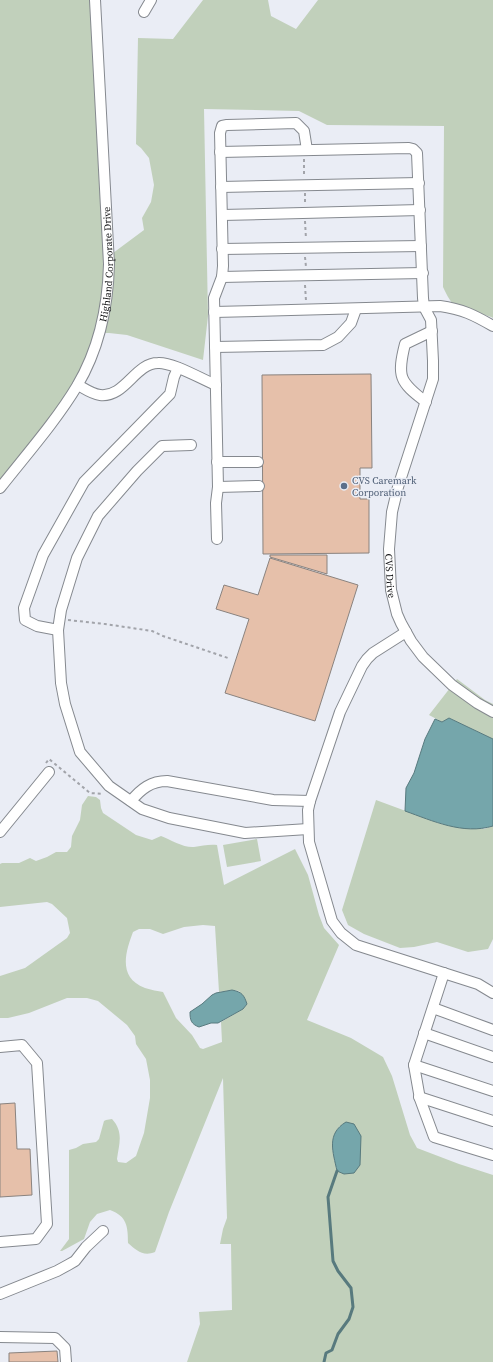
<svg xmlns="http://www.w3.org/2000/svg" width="493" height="1362" viewBox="0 0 493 1362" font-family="'Source Serif 4',serif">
<rect width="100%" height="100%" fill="#eaedf5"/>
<!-- green -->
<g fill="#c1d0bb" fill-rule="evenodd">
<path d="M0 0H97L109 256 144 230 142 218 151 202 154 185 149 158 141 148 136 144 138 38 173 39 203 0H268L271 16 296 29 318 0H493V318C484 313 460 311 454 305 449 300 446 293 443 287L444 126 327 125 299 111 204 109 208 316 203 360 127 335 109 333H96L90 354 65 399 0 482Z"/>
<path d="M457 679 485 700 493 704V739L449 718 442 722 429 715Z"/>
<path d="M88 796 96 797 100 800 101 808 103 813 136 835 152 840 161 836C171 840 184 848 194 847 202 846 209 844 217 845L224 885 295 849 308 875 319 915 324 928 339 945 307 1020 351 1038 383 1057 392 1076 410 1135 417 1148 459 1164 493 1175V1362H187L200 1324 199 1312 232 1310 231 1244H220L223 1229 227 1218 223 1078 169 1212 155 1252C143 1257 136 1250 128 1243 128 1227 127 1216 110 1210L97 1214 90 1222 84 1239 62 1251H60L69 1239V1150L76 1148 83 1144 96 1142 99 1139 104 1121 106 1120 112 1119C124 1132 119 1144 117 1159L118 1162 126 1163 136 1156 144 1133 150 1098V1080L146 1059 136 1044 135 1036 127 1025 98 1001 87 998H67L29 1013 8 1018H0V976L25 968 67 938 70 933 67 918 52 904 47 902 0 907V864L2 863H19L30 858 36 861 47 857 56 852H67L71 847 72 836 80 820 82 805ZM203 925 215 926 219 992 232 990 239 991 247 1004 243 1009 221 1022 222 1042 203 1049 200 1048 192 1035 176 1018 163 992C158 991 151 990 145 988 118 978 125 953 133 932L139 929H150L163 934 184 927ZM340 1126 337 1171C333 1153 328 1141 340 1126Z"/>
<path d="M376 800 441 824 484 829 493 826V939L488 949 468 952 437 942 414 947 400 948 364 934 348 925 342 910Z"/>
<path d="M257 839 261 861 227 867 223 845Z"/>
</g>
<!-- water -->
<g fill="#75a6ab" stroke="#587a7e">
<path d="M449 718 493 739V826C463 835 433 821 405 811L406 788 414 773 425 739 435 719 442 722Z"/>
<path d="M232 990C242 992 244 995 247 1004L243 1009 218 1023H211L199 1027C191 1024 190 1020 190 1012L202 1004 212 995 216 993Z"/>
<path d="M346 1122 354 1124 361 1136 360 1165 354 1173 344 1174 337 1171C333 1152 326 1134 346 1122Z"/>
</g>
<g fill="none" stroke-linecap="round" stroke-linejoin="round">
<!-- stream -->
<path stroke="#587a7e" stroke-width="3" d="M324 1362 326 1353 332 1350 338 1334 349 1319 353 1307 351 1288 338 1271 333 1261 328 1197 337 1171"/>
</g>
<!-- building -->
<g fill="#e6c0aa" stroke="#8a837f">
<path d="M371 374 372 468H360V499H369V553L263 554 262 375Z"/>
<path d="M270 555H327V574L270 557Z"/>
<path d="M270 558 358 585 315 721 225 693 249 619 216 609 224 585 258 595Z"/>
<path d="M15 1103 17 1149H30L32 1195 0 1197V1104Z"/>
<path d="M57 1351 58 1362H9V1353Z"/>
</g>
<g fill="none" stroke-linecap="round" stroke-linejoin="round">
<!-- minor casing -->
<g stroke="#85898f" stroke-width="12">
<g id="minor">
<path d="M144 12 151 0"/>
<path id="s1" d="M220 152 409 148 413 149 417 153 423 298 424 307 431 320 433 361V379L398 487 392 512 389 549 391 590 397 614 401 623 411 641 423 657 452 685 477 703 493 712"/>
<path d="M221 187 419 183"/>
<path d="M222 215 420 210"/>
<path d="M222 249 421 246"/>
<path d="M222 277 423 273"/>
<path d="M214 312 440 306C462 309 474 315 493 326"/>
<path d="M215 347 323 345 338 337 351 323 356 309"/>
<path d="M78 385C85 389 92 394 100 395 125 398 135 363 158 363 173 362 201 379 216 385"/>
<path d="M426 402C399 382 397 376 405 344L432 331"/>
<path d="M191 445 162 446 137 471 98 516 77 558 61 610 58 630 61 683 65 704 80 752 109 786 142 809 169 818 245 833 308 829"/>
<path d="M217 462H258"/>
<path d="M218 487 259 486"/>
<path id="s2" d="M0 488C26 455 56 421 77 386 99 349 108 306 109 264L95 0"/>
<path d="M217 539 216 503 218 487 214 298 222 277 223 266 220 133 222 126 227 125 296 123 304 131 307 150"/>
<path d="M58 630 37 626 25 620 24 608 43 555 84 482 170 394 174 377 178 368"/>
<path d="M406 632 373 653 367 659 362 666 340 712 310 801 308 810 309 842 332 921 341 933 356 945 478 984 493 993"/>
<path d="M131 801C141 789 151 781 167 781L273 800 310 801"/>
<path d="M0 832 49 772"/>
<path d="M444 973 414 1065 420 1099 434 1137 493 1155"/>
<path d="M433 1008 493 1030"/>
<path d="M424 1033 493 1057"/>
<path d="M0 1047 22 1045 37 1063 47 1224 36 1239 0 1242"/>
<path d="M414 1065 493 1091"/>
<path d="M419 1097 493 1121"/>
<path d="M0 1294 57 1271 68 1265 75 1261 86 1247 103 1231"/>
<path d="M0 1337 55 1338 65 1348 66 1362"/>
</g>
</g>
<!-- path -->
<g stroke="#a2a4aa" stroke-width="2" stroke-dasharray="3 3" stroke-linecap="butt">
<path d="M304 159V177"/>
<path d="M305 193V203"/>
<path d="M305 221 306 239"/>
<path d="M305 257 306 267"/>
<path d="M305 285 306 301"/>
<path d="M68 620 105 624 152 631 163 636 228 658"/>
<path d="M46 763 49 759 90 793 103 794"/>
</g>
<!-- minor -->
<use href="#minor" stroke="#fff" stroke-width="10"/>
</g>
<!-- markers -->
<circle fill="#5c6f8a" stroke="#eaedf5" stroke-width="1.5" cx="344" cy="486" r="4"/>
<g text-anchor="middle" stroke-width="3" stroke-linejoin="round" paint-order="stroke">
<!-- street labels -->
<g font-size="10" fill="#131416" stroke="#eaedf5">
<text dy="4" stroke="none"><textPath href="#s2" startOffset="255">Highland Corporate Drive</textPath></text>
<text dy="4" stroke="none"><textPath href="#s1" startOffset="630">CVS Drive</textPath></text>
</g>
<!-- service labels -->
<g font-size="10" fill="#4e5e75" stroke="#eaedf5" text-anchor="start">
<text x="352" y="484">CVS Caremark<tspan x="352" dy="12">Corporation</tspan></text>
</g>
</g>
</svg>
